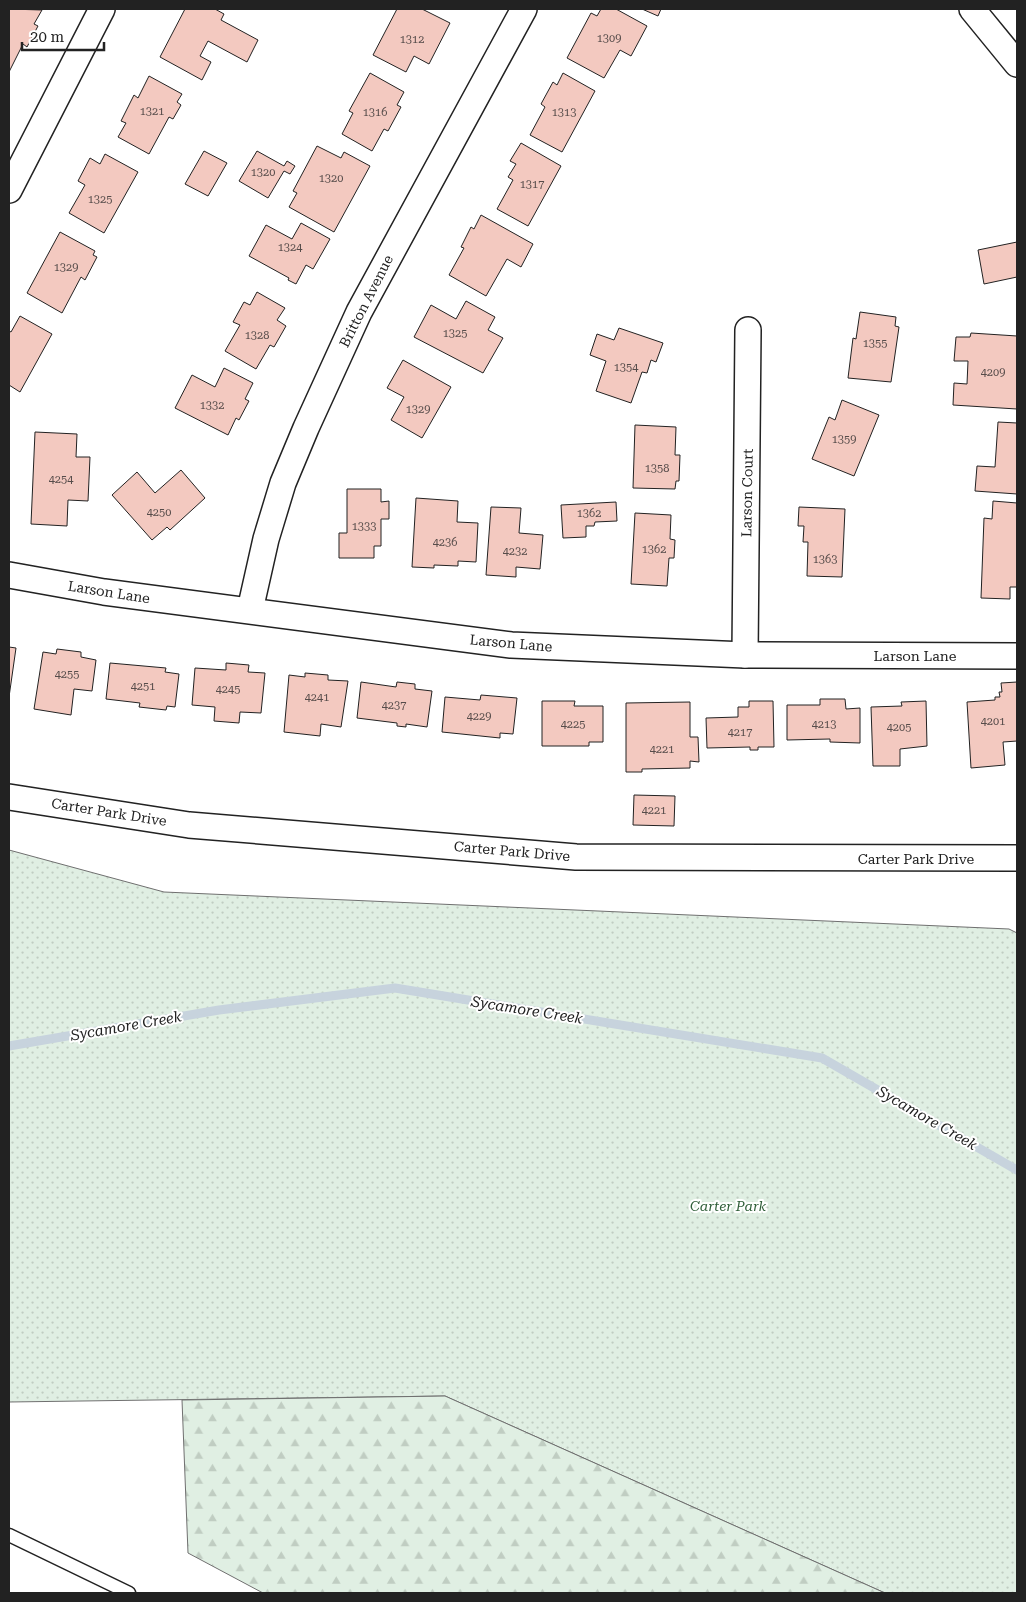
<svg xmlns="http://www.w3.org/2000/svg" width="1026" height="1602" viewBox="0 0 1026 1602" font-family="'Roboto Serif',serif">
<defs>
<pattern id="grass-dots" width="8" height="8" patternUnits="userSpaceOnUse" patternTransform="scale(1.25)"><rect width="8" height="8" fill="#e0efe3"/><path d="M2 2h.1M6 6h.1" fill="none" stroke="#c0cdc2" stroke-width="1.8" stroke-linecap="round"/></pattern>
<pattern id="forest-firs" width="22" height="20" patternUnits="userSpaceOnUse" patternTransform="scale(1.25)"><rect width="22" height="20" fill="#e0efe3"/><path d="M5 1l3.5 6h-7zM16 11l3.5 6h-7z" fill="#c0cdc2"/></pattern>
</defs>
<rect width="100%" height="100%" fill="#fff"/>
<!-- grass -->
<path fill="url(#grass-dots)" stroke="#6f6f6f" d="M9 850 164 892 1009 929 1017 933V1593H885L445 1396 9 1402Z"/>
<!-- forest -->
<path fill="url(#forest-firs)" stroke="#6f6f6f" d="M445 1396 885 1593H263L188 1553 182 1400Z"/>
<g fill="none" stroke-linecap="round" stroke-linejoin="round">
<!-- stream -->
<path stroke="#c7d3dd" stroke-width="9" d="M9 1046 219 1010 395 988 822 1058 1017 1170"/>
</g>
<!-- building -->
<g fill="#f3c9c0" stroke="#222">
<path d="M9 9 42 10 34 24 38 26 27 47 23 44 9 72Z"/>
<path d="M185 9H215L224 14 221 20 258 40 247 62 208 41 200 56 211 62 202 80 160 57Z"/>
<path d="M397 9H422L450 23 429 64 414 56 406 72 373 55Z"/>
<path d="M601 9H616L647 26 631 56 620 50 604 78 567 58 591 13 597 16Z"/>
<path d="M642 9H661L658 16Z"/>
<path d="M370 73 404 92 397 105 401 107 388 131 384 129 372 151 342 134 353 113 349 111Z"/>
<path d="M563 73 595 91 562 152 530 135 545 107 541 104 553 82 557 85Z"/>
<path d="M149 76 182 94 177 102 181 105 173 119 169 117 149 154 118 137 126 123 121 121 134 95 138 98Z"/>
<path d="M521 143 561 166 528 226 497 209 513 180 508 177 516 164 510 161Z"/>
<path d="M317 146 341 158 344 152 370 166 334 232 289 207 297 193 293 191Z"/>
<path d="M204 151 227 163 208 196 185 184Z"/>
<path d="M257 151 284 166 287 161 295 166 290 174 284 171 268 198 239 181Z"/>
<path d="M105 154 138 172 104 233 69 213 85 185 78 181 90 158 100 164Z"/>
<path d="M481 215 533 244 521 267 507 259 486 296 449 275 464 248 461 247 471 227 474 229Z"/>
<path d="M301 223 330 239 313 269 306 265 296 284 288 280 289 278 249 256 266 225 292 239Z"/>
<path d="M60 232 95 251 93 255 97 257 85 280 81 277 62 313 27 293Z"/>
<path d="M1017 242V277L984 284 978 250Z"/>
<path d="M257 292 285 308 277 320 286 326 274 347 270 345 256 369 225 351 240 325 233 322 244 302 250 305Z"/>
<path d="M466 301 495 317 488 330 503 338 483 373 414 337 431 305 456 319Z"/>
<path d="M860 312 896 317 895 326 899 327 891 382 848 378 853 338 856 339Z"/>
<path d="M20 316 52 334 20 392 9 385V331L11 332Z"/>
<path d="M619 328 663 343 656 362 651 360 647 373 642 372 631 403 596 391 606 361 590 355 597 334 614 340Z"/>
<path d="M971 333 1017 336V409L953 405 954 383 967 384 968 361H954L956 337H970Z"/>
<path d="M403 360 451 387 422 438 391 420 404 397 387 388Z"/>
<path d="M224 368 253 383 245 399 249 401 239 420 236 418 228 435 175 408 192 375 215 387Z"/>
<path d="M842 400 879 415 854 476 812 459 829 417 835 420Z"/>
<path d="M998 422 1017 423V494L975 491 977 466 995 467Z"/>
<path d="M635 425 676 427 675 455H680L679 481H676L675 489 633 488Z"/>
<path d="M35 432 77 434 76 457H90L88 501 68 500 67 526 31 524Z"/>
<path d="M181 470 205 498 170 530 167 527 152 540 112 495 137 472 155 493Z"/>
<path d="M347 489H381V502L389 501V519H381V546H374V558H339V533H347Z"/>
<path d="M416 498 458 501 457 522 478 523 476 562 458 561V566L434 565V568L412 567Z"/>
<path d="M993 501 1017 503V587H1010V599L981 598 984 518 992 519Z"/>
<path d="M616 502 617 521 595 522 594 526H586V537L563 538 561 505Z"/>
<path d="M491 507 521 508 519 533 543 535 540 569 516 567V577L486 575Z"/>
<path d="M799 507 845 509 842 577 807 576 808 542H803L804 526H798Z"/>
<path d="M635 513 671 515 670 539 675 540 674 558H669L667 586 631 584Z"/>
<path d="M9 647 16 648 9 697Z"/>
<path d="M57 649 81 652V657L96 660 92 691 74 689 71 715 34 709 43 652 56 654Z"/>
<path d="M110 663 166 668 165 672 179 674 175 707 167 706 166 710 139 707 140 703 106 699Z"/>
<path d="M226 663 249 665 248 672 265 673 261 713 240 712 239 723 214 721 215 707 192 705 195 668 226 670Z"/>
<path d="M305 673 328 675V680L348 681 341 727 321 724 320 736 284 732 289 675 305 677Z"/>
<path d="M361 682 396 687 397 682 415 684V689L432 691 427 727 406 724V727L397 726V723L357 718Z"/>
<path d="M1017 682V741L1003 742 1005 765 971 768 967 702 995 700V697H1000L999 692H1002L1001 683Z"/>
<path d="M481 695 517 698 513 734 500 733V738L442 732 445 697 480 700Z"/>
<path d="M820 699H845L846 709 860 708V743L830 742V739L787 740V705H820Z"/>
<path d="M542 701H575L574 706H603V742H589V746H542Z"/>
<path d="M749 701H773L774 747H758V750H750V747L707 748 706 718 738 717V707H749Z"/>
<path d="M926 701 927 746 900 749V766H873L871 707 902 706 901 702Z"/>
<path d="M690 702V737H698L699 762 690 761V768L642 769V772H626V703Z"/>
<path d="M634 795 675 796 674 826 633 825Z"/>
</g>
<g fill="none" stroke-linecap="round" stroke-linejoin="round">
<!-- lane casing -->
<g stroke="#222" stroke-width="15">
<path id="lane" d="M9 1535 129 1593"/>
</g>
<!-- street casing -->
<g stroke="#222" stroke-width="28">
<g id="street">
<path d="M972 9 1017 64"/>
<path d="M9 190 102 9"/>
<path d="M9 575 104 592 511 645 745 655 1017 656"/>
<path d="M250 610 266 539 283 483 306 428 359 312 524 9"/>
<path d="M745 655 748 330"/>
<path d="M9 797 189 825 576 857 1017 858"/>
</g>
</g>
<!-- lane -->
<use href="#lane" stroke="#fff" stroke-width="12"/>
<!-- street -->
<use href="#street" stroke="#fff" stroke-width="25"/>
</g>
<g text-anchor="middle" stroke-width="4" stroke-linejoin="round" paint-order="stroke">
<!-- number labels -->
<g font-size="11" fill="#564c4a">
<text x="609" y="42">1309</text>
<text x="412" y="43">1312</text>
<text x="152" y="115">1321</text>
<text x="375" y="116">1316</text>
<text x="564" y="116">1313</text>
<text x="263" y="176">1320</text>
<text x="331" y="182">1320</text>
<text x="532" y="188">1317</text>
<text x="100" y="203">1325</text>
<text x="290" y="251">1324</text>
<text x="66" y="271">1329</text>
<text x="455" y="337">1325</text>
<text x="257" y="339">1328</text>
<text x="875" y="347">1355</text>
<text x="626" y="371">1354</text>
<text x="993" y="376">4209</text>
<text x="212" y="409">1332</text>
<text x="418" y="413">1329</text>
<text x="844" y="443">1359</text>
<text x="657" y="472">1358</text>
<text x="61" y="483">4254</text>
<text x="159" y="516">4250</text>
<text x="589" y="517">1362</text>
<text x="364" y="530">1333</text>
<text x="445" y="546">4236</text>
<text x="654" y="553">1362</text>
<text x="515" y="555">4232</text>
<text x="825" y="563">1363</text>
<text x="67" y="678">4255</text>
<text x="143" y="690">4251</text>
<text x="228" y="693">4245</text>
<text x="317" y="701">4241</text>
<text x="394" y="709">4237</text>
<text x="479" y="720">4229</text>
<text x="993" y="725">4201</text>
<text x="573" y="728">4225</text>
<text x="824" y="728">4213</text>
<text x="899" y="731">4205</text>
<text x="740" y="736">4217</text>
<text x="662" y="753">4221</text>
<text x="654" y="814">4221</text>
</g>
<!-- street labels -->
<g font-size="14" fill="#222" stroke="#fff">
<text transform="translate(366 301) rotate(-63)" y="5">Britton Avenue</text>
<text transform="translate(747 493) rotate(-89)" y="5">Larson Court</text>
<text transform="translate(109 592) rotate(9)" y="5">Larson Lane</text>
<text transform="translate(511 643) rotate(5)" y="5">Larson Lane</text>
<text x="915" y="661">Larson Lane</text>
<text transform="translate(109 812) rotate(9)" y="5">Carter Park Drive</text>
<text transform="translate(512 851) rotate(5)" y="5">Carter Park Drive</text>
<text x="916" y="864">Carter Park Drive</text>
</g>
<!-- park labels -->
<g font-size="14" font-style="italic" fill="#2f5e38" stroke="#fff">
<text x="728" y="1211">Carter Park</text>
</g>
<!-- water labels -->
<g font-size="15" font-style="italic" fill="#222" stroke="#fff">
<text transform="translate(527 1010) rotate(9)" y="5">Sycamore Creek</text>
<text transform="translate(126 1026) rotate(-10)" y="5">Sycamore Creek</text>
<text transform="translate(927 1118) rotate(30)" y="5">Sycamore Creek</text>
</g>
</g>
<!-- border -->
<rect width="1026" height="1602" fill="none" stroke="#222222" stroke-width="20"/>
<!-- scale -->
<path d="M22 42v8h82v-8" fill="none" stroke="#222222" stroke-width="2.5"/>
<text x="30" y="42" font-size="15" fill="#222222" stroke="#ffffff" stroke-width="4" paint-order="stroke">20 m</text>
</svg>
